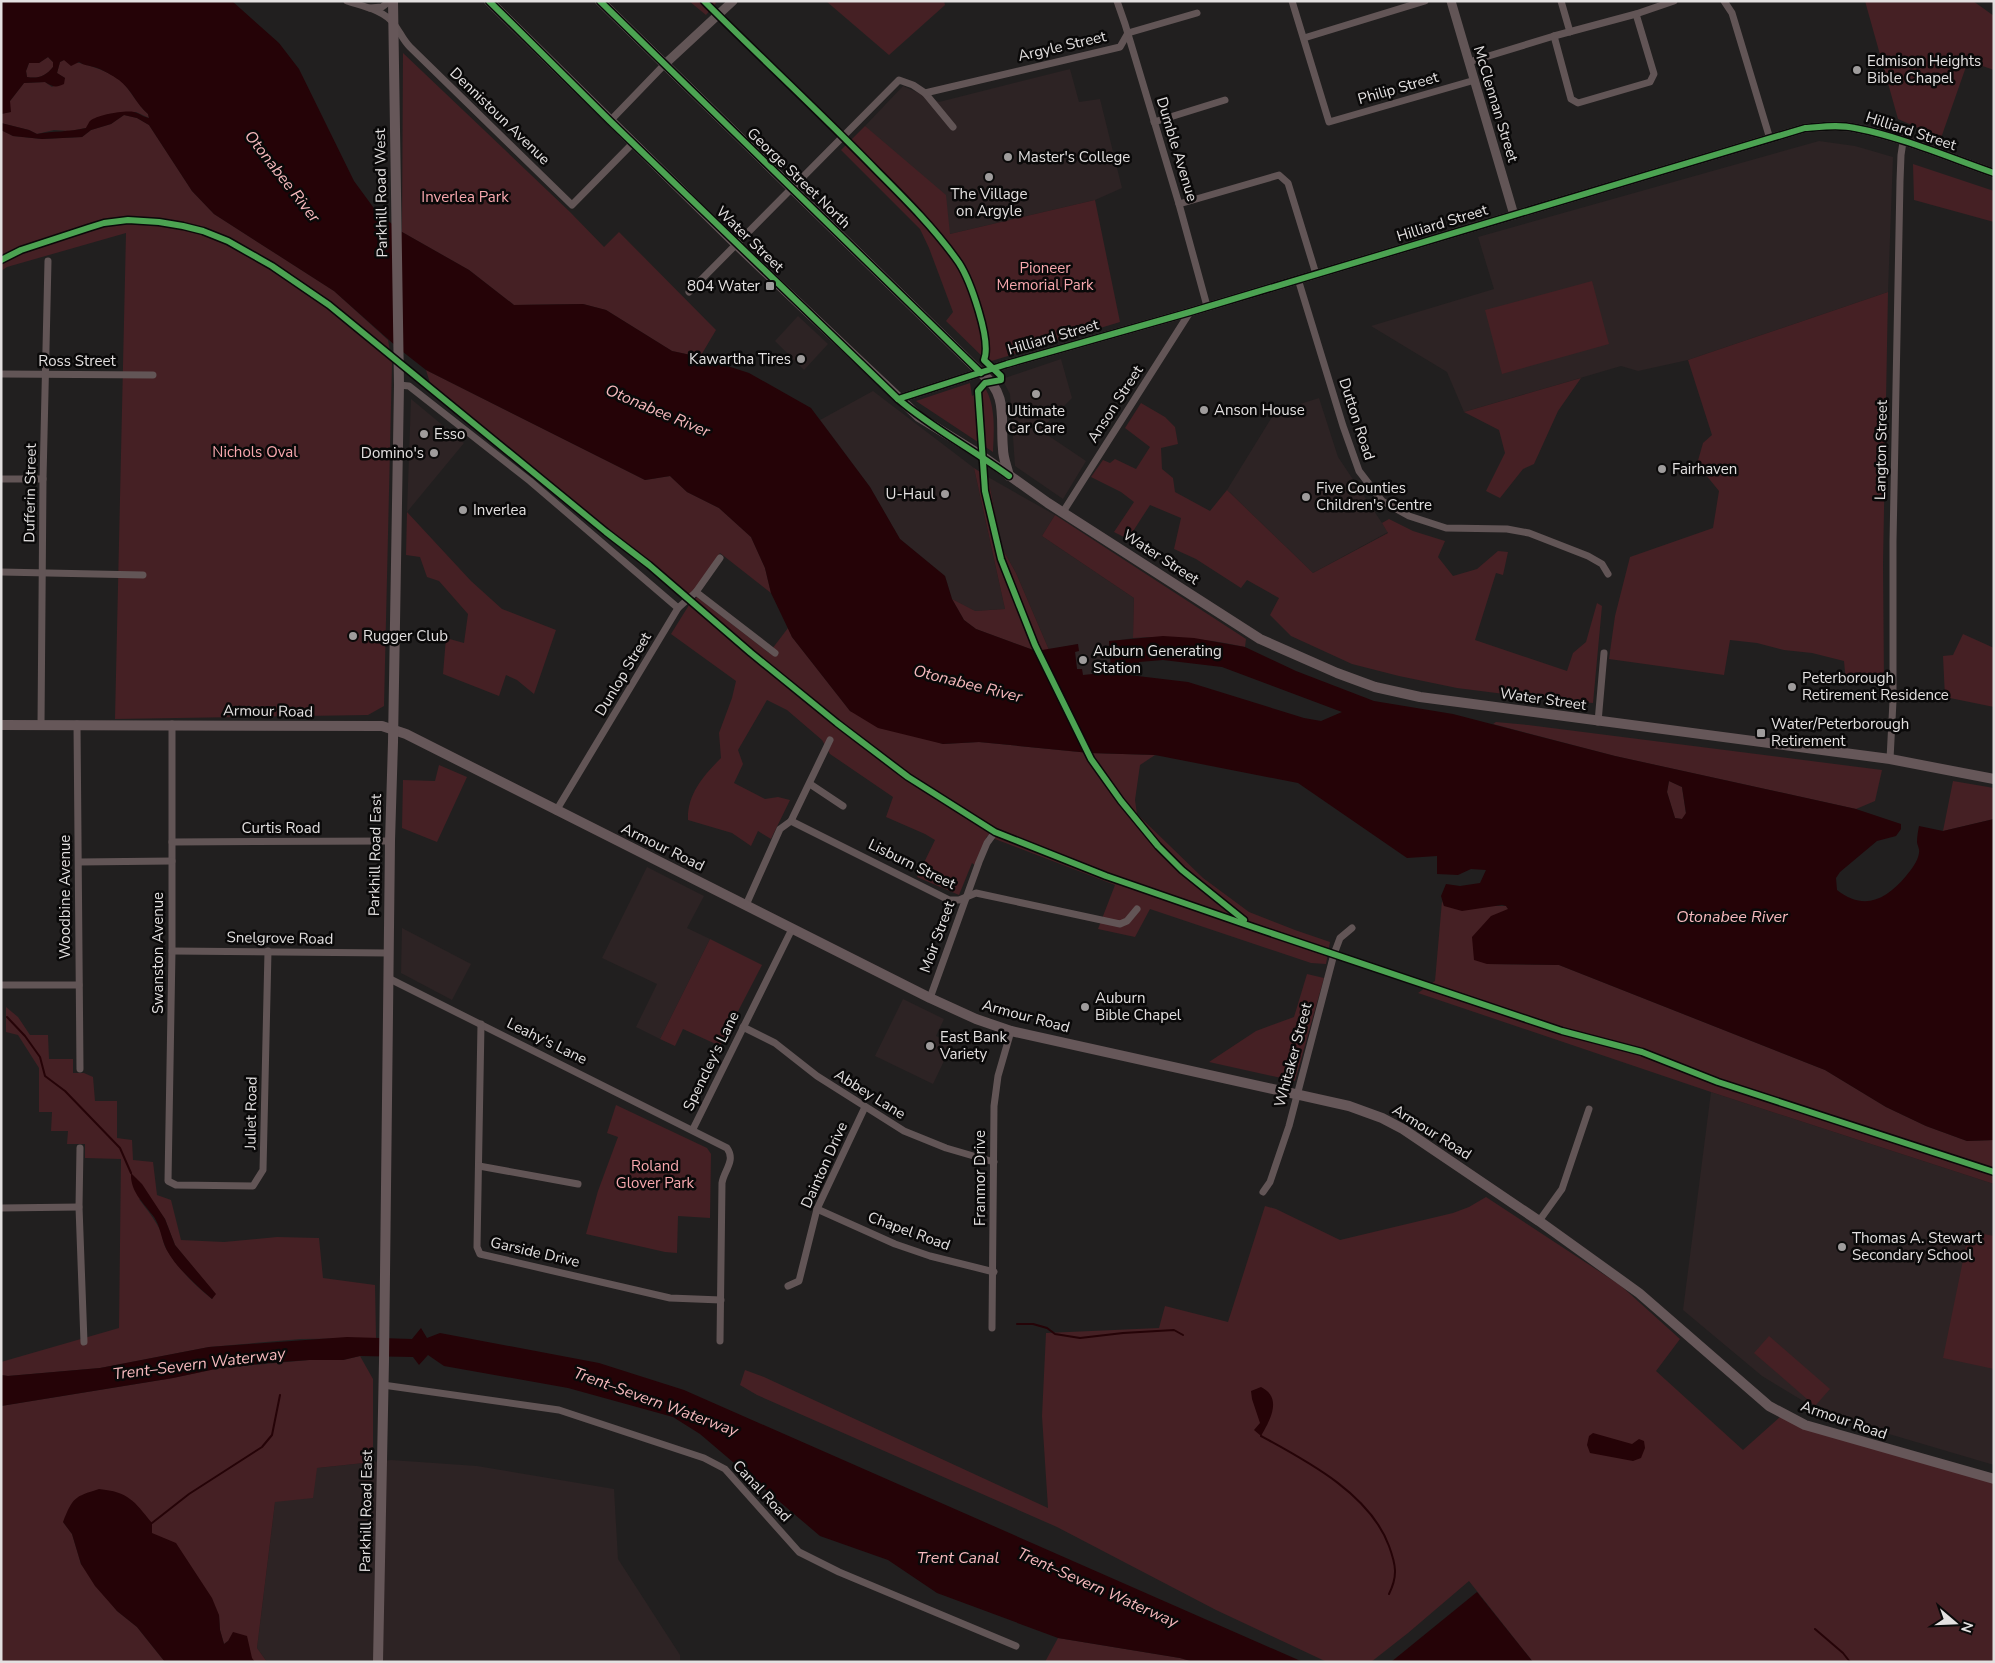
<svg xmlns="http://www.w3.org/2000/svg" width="1995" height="1663" viewBox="0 0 1995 1663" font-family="'Nunito Sans',sans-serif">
<rect width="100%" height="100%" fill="#211f1f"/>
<!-- built -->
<g fill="#2d2324">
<path d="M1070 69 1079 102 1100 99 1122 188 1095 200 950 234 865 126 903 86 939 102Z"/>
<path d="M1819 141 1855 146 1893 157 1888 292 1688 360 1638 371 1621 366 1464 412 1447 372 1371 326 1494 289 1478 237Z"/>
<path d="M798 316 828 344 804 370 775 341Z"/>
<path d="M1061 359 1072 398 1040 430 1086 461 1063 499 1015 466 1010 394 1002 379Z"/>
<path d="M873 391 974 468 1005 609 974 611 952 599 945 576 900 539 870 487 820 420Z"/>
<path d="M1319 398 1338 457 1388 532 1313 573 1227 490 1275 412Z"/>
<path d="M411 399 464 443 407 512Z"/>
<path d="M988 477 1055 515 1042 536 1134 598 1133 638 1109 642 1112 672 1083 676 1077 669 1075 652 1078 644 1049 650 1016 573 1002 548Z"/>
<path d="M647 867 704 896 687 928 710 939 660 1039 636 1027 657 984 602 958Z"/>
<path d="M402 928 471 964 452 1000 401 973Z"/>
<path d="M903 999 944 1019 936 1036 952 1044 933 1084 875 1056Z"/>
<path d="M1711 1092 1994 1184V1465L1828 1416 1762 1376 1683 1310Z"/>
<path d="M391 1460 477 1466 614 1489 618 1559 680 1655V1662H267L257 1648 275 1502 317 1468Z"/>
</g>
<!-- green -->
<g fill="#452024" fill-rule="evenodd">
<path d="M689 1H714L716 3 706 15Z"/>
<path d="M826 1H944L945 5 889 55Z"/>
<path d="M1865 1H1973L1994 16V70L1968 61 1941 138 1898 119Z"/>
<path d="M403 53 570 212 604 247 619 232 716 330 700 357 672 351 606 310 583 304 514 305 469 270 402 232Z"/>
<path d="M48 57 53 62V67C46 76 38 79 27 77L26 71 29 63H39Z"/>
<path d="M64 60C80 62 112 71 123 83 132 93 138 105 148 114L149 118 136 112 109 114 86 128 70 131 54 130 37 134 29 130 1 123V114L10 112V101L24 83 45 82 52 87 65 78 57 73 60 62Z"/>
<path d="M124 115 137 118 149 125 192 191 214 214 334 291 388 340 392 363 384 706 368 715 115 719 126 233 7 267 1 271V130L13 136 42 139 82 137 91 130 111 124Z"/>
<path d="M865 126 946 195 950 234 1095 200 1120 322 988 362 946 321 953 312 929 248 920 229 841 150Z"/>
<path d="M1913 164 1994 191V222L1914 200Z"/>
<path d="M1592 281 1609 344 1502 374 1485 310Z"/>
<path d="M1888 292 1883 564 1884 685 1846 683 1844 661 1812 653 1784 650 1757 643 1730 640 1724 675 1609 659 1615 616 1630 557 1713 528 1719 491 1697 464 1703 443 1712 435 1688 360Z"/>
<path d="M426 370 645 480 670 476 687 492 719 508 751 537 765 568 771 593 720 553 696 589 689 595 430 383Z"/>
<path d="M1581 378 1558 411 1534 464 1523 469 1500 498 1486 491 1505 453 1499 430 1464 412Z"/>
<path d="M970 383 972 396 985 388C996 406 994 432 993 452L916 401Z"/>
<path d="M1141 403 1165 417 1175 427 1178 444 1161 448 1162 469 1173 478 1175 492 1210 511 1227 490 1313 573 1388 533 1382 523 1389 519 1413 531 1445 541 1438 557 1453 576 1477 569 1498 551 1508 552 1503 575 1496 573 1475 640 1567 671 1573 653 1586 642 1597 603 1602 606 1593 703 1551 700 1457 688 1399 676 1352 664 1291 636 1270 615 1279 598 1247 580 1241 588 1196 559 1174 549 1181 518 1150 505 1128 539 1114 532 1134 502 1121 492 1091 477 1103 460 1110 463 1115 459 1136 469 1150 447 1125 428Z"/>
<path d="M974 468 988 477 1002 548 1016 573 1049 650 1036 651 976 629 964 620 952 599 975 611 1005 609Z"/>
<path d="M407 512 471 581 502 609 556 630 534 694 517 680 506 675 499 696 443 674 446 638 464 643 468 614 439 581 427 577 420 557 406 555Z"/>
<path d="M1055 515 1246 639 1245 647C1207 639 1172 635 1133 638L1134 598 1042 536Z"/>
<path d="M697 597 769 653 788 628 792 637 850 711 943 744 979 742 1090 753 1155 755 1140 765 1135 800 1137 814 1203 878 1249 912 1295 930 1330 942 1326 964 1311 963 1150 909 1135 937 1098 929 1115 885 987 836 976 866 972 863 959 895 917 877 935 840 925 834 886 817 893 797 830 754 822 740 787 710 767 700 738 750 743 764 734 783 765 799 778 797 790 800 771 839 758 831 751 846 732 833 688 820C687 794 704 775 721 758L719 733 732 698 736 681 671 634 689 605Z"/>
<path d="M1963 634 1994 648V707L1945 697 1943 656 1953 655Z"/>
<path d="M1496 722 1528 725 1882 770 1875 801 1856 809 1615 756 1493 724Z"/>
<path d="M439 765 467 777 437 842 402 828 403 780 435 781Z"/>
<path d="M1669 781 1682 787 1686 814 1682 819 1675 818 1667 792Z"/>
<path d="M1953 781 1994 788V819L1943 831Z"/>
<path d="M1442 901 1444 906H1506L1509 910 1487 964 1559 965 1825 1070 1886 1107 1926 1126 1967 1141 1994 1140V1184L1711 1092 1418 993 1435 981Z"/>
<path d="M710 939 762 965 720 1046 683 1029 675 1046 660 1039Z"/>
<path d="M1307 974 1324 978 1295 1081 1209 1062 1256 1031 1294 1017Z"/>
<path d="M6 1007 18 1017 30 1035H48L49 1059H73V1073H84L93 1077 95 1101H117V1138L132 1140 133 1160 153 1162 157 1195 171 1200 181 1240 224 1242 277 1237 319 1238 323 1278 375 1285 376 1338 301 1339 209 1347 100 1368 8 1376 1 1375V1362L119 1328 121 1159 85 1158V1144H67L68 1131H51L52 1112H39V1068L18 1035 6 1032ZM139 1199 154 1204 165 1219 175 1245 215 1294 212 1299C195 1286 178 1268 167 1250 163 1244 163 1238 161 1232 155 1219 147 1210 139 1199Z"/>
<path d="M616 1105 707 1148 711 1154 710 1218 678 1216 677 1253 665 1252 586 1234 598 1191 618 1137 607 1133Z"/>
<path d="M1486 1197 1620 1285 1680 1339 1656 1371 1743 1450 1780 1417 1994 1480V1662H1533L1469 1581 1408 1633 1371 1662H1327L1216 1610 1057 1527 757 1395 740 1385 745 1370 764 1377 1048 1508 1042 1416 1046 1333 1159 1328 1165 1306 1228 1322 1265 1206 1276 1209 1340 1240 1453 1213 1469 1207Z"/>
<path d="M1969 1231 1994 1236V1369L1943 1358Z"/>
<path d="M1769 1336 1830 1389 1815 1406 1754 1353Z"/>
<path d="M360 1356 373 1379V1462L317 1468 313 1498 275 1502 257 1648 267 1662H255L228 1641 224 1644 220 1630 219 1615 63 1522 72 1534 81 1564 117 1611 137 1627 165 1662H1V1406L173 1378 220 1368 309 1360H343Z"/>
<path d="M1058 1638 1180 1658 1194 1662H1045Z"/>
</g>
<!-- water -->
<g fill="#250307" fill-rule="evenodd">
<path d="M1 1H232L279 43 299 69 354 181 376 211 402 232 469 270 514 305 583 304 606 310 672 351 700 357 749 373 811 408 870 487 900 539 945 576 952 599 964 620 976 629 1036 651 1078 644 1079 651 1075 652 1077 669H1082L1083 675 1121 671 1129 675 1188 682 1304 718 1321 721 1342 712 1222 667 1163 660 1139 662V664L1111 669 1109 641 1163 636 1194 638 1245 647 1296 671 1374 701 1453 714 1615 756 1856 809 1901 824V829L1896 836 1877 841 1840 872 1836 878 1837 890C1864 911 1886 900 1906 876 1911 870 1918 861 1919 853 1920 849 1917 845 1917 842 1917 837 1918 831 1919 826L1943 831 1994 819V1140L1967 1141 1926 1126 1886 1107 1825 1070 1559 965 1487 964 1474 960 1472 937 1491 916 1508 909 1506 906 1502 905 1462 911 1444 906 1441 896 1446 884 1460 886 1480 883 1486 870 1471 869 1458 875 1437 874V856L1407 858 1298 783 1155 755 1090 753 979 742 943 744 878 728 850 711 792 637 771 593 765 568 751 537 719 508 687 492 670 476 645 480 426 370 398 348 334 291 214 214 192 191 149 125 137 118 124 115 111 124 91 130 82 137 42 139 13 136 1 130V123L29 130 37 134C53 131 69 132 86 128 86 128 89 122 90 121 97 115 124 110 134 112 139 113 143 117 149 118L148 114C137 105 131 89 119 80 113 76 102 69 94 67 88 65 85 66 79 62L71 66 64 60 60 62 57 73 65 78 64 84C56 88 53 87 45 82L24 83 10 101 11 112 1 114ZM48 57 53 62V67C46 76 38 79 27 77L26 71 29 63H39ZM1669 781 1682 787 1686 813 1682 819 1675 818 1667 792Z"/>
<path d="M131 1173 142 1184 165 1219 175 1245 216 1294 212 1299C197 1286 172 1264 165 1246 161 1237 160 1226 154 1217 144 1203 130 1192 131 1173Z"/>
<path d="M421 1328 427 1338 440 1333 599 1363 684 1390 1303 1662H1194L1180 1658 1058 1638 937 1593 888 1560 820 1536 700 1434 673 1417 568 1388 444 1366 428 1355 419 1365 413 1357 360 1356 343 1360H309L267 1363 220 1368 173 1378 1 1406V1375L8 1376 100 1368 209 1347 347 1337 412 1339Z"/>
<path d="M1261 1387C1283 1398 1270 1420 1261 1436L1254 1430 1260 1423 1252 1399 1251 1391Z"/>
<path d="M1593 1433 1632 1444 1639 1439 1644 1441 1645 1448 1641 1458 1633 1461 1590 1453 1587 1445 1589 1436Z"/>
<path d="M99 1489C129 1492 134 1501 152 1523V1533L176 1543 212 1598 219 1615 220 1630 224 1644 228 1641 233 1632 247 1636 252 1658 255 1662H165L137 1627 117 1611 95 1586 81 1564 72 1534 63 1522C73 1497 74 1497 99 1489Z"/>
<path d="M1477 1592 1533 1662H1391Z"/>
</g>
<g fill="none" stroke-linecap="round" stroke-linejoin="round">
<!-- stream -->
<g stroke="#250307" stroke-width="2">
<path d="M7 1017 25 1036 40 1057 45 1076 65 1091 120 1148 131 1173"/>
<path d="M1017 1324H1033L1047 1328 1055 1334 1080 1338 1123 1333 1174 1330 1183 1335"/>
<path d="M1261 1436C1307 1461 1370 1494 1389 1546 1396 1565 1398 1576 1389 1594"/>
<path d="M152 1523 189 1494 262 1447 272 1435 280 1395"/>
<path d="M1815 1629 1843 1653 1850 1662"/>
</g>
<!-- minor -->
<g stroke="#625556" stroke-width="7">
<path d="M347 1C362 6 384 10 394 24 400 32 403 40 410 47L572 205 633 143"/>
<path d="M1117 1 1125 24 1179 204 1207 306"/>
<path d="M1292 1 1329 122 1475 80"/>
<path d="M1561 1 1570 32"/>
<path d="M1724 1 1732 13 1770 139"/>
<path d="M370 8 382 7 390 1"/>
<path d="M1554 36 1571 99 1578 103 1650 82 1654 74 1636 14"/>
<path d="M1304 38 1425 1"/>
<path d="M1469 62 1554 36 1636 14 1674 1"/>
<path d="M925 93 953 127"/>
<path d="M610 121 665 64"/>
<path d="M1154 122 1225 100"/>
<path d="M1179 204 1279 175 1288 183 1316 274"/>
<path d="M1298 279 1343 426 1359 471 1382 501 1409 516 1446 528 1507 529 1529 533 1588 556 1602 564 1608 574"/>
<path d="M689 292 899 80 913 85 925 93 1120 47 1128 33 1197 13"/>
<path d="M1 374 153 375"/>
<path d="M399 385 409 386 530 481 678 608"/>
<path d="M1 479H43"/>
<path d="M1063 512 1190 312"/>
<path d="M1 572 143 575"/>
<path d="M696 592 775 653"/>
<path d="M1598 722 1604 653"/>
<path d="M77 724 80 1069"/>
<path d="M172 724V951L168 1181 176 1185 253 1186 263 1170 268 951"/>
<path d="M41 725 43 479 48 261"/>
<path d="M1890 759 1893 701V541L1900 181 1901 155 1903 142"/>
<path d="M810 784 843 806"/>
<path d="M556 811 678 608 696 592 720 558"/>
<path d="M791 821 949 900H959L976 893 1120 924 1127 921 1137 909"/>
<path d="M172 842 390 841"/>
<path d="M79 862 172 861"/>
<path d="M746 905 780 829 791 821 830 740"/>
<path d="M172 951 388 953"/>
<path d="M388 978 727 1148C736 1161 724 1170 722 1183L720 1341"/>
<path d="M1 985H79"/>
<path d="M930 998 979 862 987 843 995 832"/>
<path d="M481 1024 477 1247 480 1254 670 1298 721 1300"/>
<path d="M743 1027 775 1043 817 1076 904 1131 946 1148 994 1162"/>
<path d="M693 1129 792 929"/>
<path d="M80 1148 79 1207 84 1342"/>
<path d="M479 1166 578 1184"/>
<path d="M1263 1192 1270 1182 1289 1126 1334 954 1340 938 1352 928"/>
<path d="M1 1208 79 1207"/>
<path d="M817 1209 895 1244 930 1256 994 1272"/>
<path d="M1539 1221 1562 1189 1589 1109"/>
<path d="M788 1286 799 1281 817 1209 865 1107"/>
<path d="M992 1328 994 1106 998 1076 1011 1031"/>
<path d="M383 1385 559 1410 704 1458 725 1469 799 1552 839 1572 1016 1646"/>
</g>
<!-- tertiary -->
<g stroke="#625556" stroke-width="9">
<path d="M1451 1 1514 215"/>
<path d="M665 64 733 1"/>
<path d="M898 399 1007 364 1190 312 1805 128C1821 127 1838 124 1855 128 1902 137 1948 157 1994 173"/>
</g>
<!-- secondary -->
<g stroke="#665759" stroke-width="10">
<path d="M489 1 737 245 919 417 982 456 1048 503 1260 639 1337 673 1375 687 1420 697 1890 759 1994 779"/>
<path d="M600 1 981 373C1009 394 1000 419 1003 449 1003 458 1007 467 1009 476"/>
<path d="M1 725 382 726 406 734 930 998 976 1019 1011 1031 1349 1106 1382 1118 1403 1129 1539 1221 1639 1293 1769 1406 1805 1425 1994 1479"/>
<path d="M378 1662 384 1361 390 841 393 742 399 385 393 1"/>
</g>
<!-- cycleway casing -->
<g stroke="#0a0909" stroke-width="9">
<g id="cycleway">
<path d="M489 1 610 121 898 399C932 428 972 449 1009 476"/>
<path d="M600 1 981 373"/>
<path d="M704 1C761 58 821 113 878 172 906 200 936 230 959 263 970 280 992 341 984 360L1001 376V380L985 383 978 391 985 491 1001 559 1035 645 1091 759 1121 801 1158 846 1182 870 1244 920"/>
<path d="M1 260 21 250 88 228 104 223 128 220 159 222 183 226 203 231 228 241 272 266 329 305 606 532 649 565 751 653 837 723 908 777 995 832 1106 876 1253 927 1562 1031 1642 1052 1718 1082 1994 1172"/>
<path d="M898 399 1007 364 1190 312 1805 128C1821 127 1838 124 1855 128 1902 137 1948 157 1994 173"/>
</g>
</g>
<!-- cycleway -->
<use href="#cycleway" stroke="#4ca352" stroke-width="6"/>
</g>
<!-- markers -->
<g fill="#9f9c9c" stroke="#0a0909" stroke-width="2">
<circle cx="1857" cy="70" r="5"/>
<circle cx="1008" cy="157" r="5"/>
<circle cx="989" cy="177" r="5"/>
<rect x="765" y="281" width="10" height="10" rx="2.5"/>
<circle cx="801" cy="359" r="5"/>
<circle cx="1036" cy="394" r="5"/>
<circle cx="1204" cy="410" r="5"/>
<circle cx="424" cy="434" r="5"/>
<circle cx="434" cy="453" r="5"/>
<circle cx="1662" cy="469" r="5"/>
<circle cx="945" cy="494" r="5"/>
<circle cx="1306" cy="497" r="5"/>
<circle cx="463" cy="510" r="5"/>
<circle cx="353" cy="636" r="5"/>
<circle cx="1083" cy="660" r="5"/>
<circle cx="1792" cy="687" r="5"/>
<rect x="1756" y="728" width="10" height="10" rx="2.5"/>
<circle cx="1085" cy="1007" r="5"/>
<circle cx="930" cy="1046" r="5"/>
<circle cx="1842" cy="1247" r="5"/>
</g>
<g text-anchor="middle" stroke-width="5" stroke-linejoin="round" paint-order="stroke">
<!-- street labels -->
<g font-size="15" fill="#e3e0e0" stroke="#0a0909">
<text transform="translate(1062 46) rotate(-13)" y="5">Argyle Street</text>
<text transform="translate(1398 88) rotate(-16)" y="5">Philip Street</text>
<text transform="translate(1496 104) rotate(73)" y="5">McClennan Street</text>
<text transform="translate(500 116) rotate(44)" y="5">Dennistoun Avenue</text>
<text transform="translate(1911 131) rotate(18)" y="5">Hilliard Street</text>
<text transform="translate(1177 149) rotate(73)" y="5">Dumble Avenue</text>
<text transform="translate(799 178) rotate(44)" y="5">George Street North</text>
<text transform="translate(381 193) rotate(-91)" y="5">Parkhill Road West</text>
<text transform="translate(1442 223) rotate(-17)" y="5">Hilliard Street</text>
<text transform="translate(750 239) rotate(44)" y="5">Water Street</text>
<text transform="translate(1053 337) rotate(-16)" y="5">Hilliard Street</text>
<text x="77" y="366">Ross Street</text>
<text transform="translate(1115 404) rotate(-57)" y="5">Anson Street</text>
<text transform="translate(1357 419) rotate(72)" y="5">Dutton Road</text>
<text transform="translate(1881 450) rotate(-89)" y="5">Langton Street</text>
<text transform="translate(30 493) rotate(-89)" y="5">Dufferin Street</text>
<text transform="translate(1161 557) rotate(33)" y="5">Water Street</text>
<text transform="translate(623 674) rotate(-59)" y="5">Dunlop Street</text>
<text transform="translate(1543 699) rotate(8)" y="5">Water Street</text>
<text transform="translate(268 711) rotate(1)" y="5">Armour Road</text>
<text x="281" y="833">Curtis Road</text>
<text transform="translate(663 847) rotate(26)" y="5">Armour Road</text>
<text transform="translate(375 855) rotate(-89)" y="5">Parkhill Road East</text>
<text transform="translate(912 864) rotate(26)" y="5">Lisburn Street</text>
<text transform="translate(65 897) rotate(-90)" y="5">Woodbine Avenue</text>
<text transform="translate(937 937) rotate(-70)" y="5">Moir Street</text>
<text transform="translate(280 938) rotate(1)" y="5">Snelgrove Road</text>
<text transform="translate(158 953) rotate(-90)" y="5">Swanston Avenue</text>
<text transform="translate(1026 1016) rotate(15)" y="5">Armour Road</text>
<text transform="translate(547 1041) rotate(26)" y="5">Leahy's Lane</text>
<text transform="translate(1293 1055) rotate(-75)" y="5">Whitaker Street</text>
<text transform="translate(711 1061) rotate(-64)" y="5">Spencley's Lane</text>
<text transform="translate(870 1094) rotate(32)" y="5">Abbey Lane</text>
<text transform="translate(251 1113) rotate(-89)" y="5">Juliet Road</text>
<text transform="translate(1432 1132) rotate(32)" y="5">Armour Road</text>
<text transform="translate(824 1165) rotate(-66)" y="5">Dainton Drive</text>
<text transform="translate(980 1178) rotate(-90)" y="5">Franmor Drive</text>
<text transform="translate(909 1231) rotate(20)" y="5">Chapel Road</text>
<text transform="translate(535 1252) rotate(13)" y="5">Garside Drive</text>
<text transform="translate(1844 1420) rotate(19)" y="5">Armour Road</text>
<text transform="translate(762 1491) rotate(47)" y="5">Canal Road</text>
<text transform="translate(366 1511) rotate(-89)" y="5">Parkhill Road East</text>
</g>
<!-- poi labels -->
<g font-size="15" fill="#e3e0e0" stroke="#0a0909" text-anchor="start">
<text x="1867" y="66">Edmison Heights<tspan x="1867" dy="17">Bible Chapel</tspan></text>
<text x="1018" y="162">Master's College</text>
<text x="989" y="199" text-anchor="middle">The Village<tspan x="989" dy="17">on Argyle</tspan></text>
<text x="760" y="291" text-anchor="end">804 Water</text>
<text x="791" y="364" text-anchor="end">Kawartha Tires</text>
<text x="1214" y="415">Anson House</text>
<text x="1036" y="416" text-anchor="middle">Ultimate<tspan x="1036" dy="17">Car Care</tspan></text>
<text x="434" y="439">Esso</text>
<text x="424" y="458" text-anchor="end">Domino's</text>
<text x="1672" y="474">Fairhaven</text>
<text x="1316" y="493">Five Counties<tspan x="1316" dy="17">Children's Centre</tspan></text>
<text x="935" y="499" text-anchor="end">U-Haul</text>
<text x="473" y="515">Inverlea</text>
<text x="363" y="641">Rugger Club</text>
<text x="1093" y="656">Auburn Generating<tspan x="1093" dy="17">Station</tspan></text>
<text x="1802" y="683">Peterborough<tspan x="1802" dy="17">Retirement Residence</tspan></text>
<text x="1771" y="729">Water/Peterborough<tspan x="1771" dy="17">Retirement</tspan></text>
<text x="1095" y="1003">Auburn<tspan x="1095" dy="17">Bible Chapel</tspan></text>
<text x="940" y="1042">East Bank<tspan x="940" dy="17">Variety</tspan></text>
<text x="1852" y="1243">Thomas A. Stewart<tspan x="1852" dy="17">Secondary School</tspan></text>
</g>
<!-- park labels -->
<g font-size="15" fill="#f8a8ae" stroke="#0a0909">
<text x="465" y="202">Inverlea Park</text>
<text x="1045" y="273">Pioneer<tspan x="1045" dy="17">Memorial Park</tspan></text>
<text x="255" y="457">Nichols Oval</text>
<text x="655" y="1171">Roland<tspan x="655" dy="17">Glover Park</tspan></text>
</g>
<!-- water labels -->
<g font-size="16" font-style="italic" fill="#f6b9bd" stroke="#0a0909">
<text transform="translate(283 176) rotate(52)" y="6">Otonabee River</text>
<text transform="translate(658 410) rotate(23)" y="6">Otonabee River</text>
<text transform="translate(968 683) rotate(14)" y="6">Otonabee River</text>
<text x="1732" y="922">Otonabee River</text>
<text transform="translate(199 1363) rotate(-7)" y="6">Trent–Severn Waterway</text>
<text transform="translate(656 1401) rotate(20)" y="6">Trent–Severn Waterway</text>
<text x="958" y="1563">Trent Canal</text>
<text transform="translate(1098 1587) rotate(24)" y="6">Trent–Severn Waterway</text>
</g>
</g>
<!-- border -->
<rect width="1995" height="1663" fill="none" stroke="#e3e0e0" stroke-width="5"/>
<!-- north arrow -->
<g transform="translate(1955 1623) rotate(109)" stroke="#0a0909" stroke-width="4" paint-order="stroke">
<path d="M0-4L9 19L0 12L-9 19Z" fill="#e3e0e0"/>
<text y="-8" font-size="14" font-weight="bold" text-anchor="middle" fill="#e3e0e0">N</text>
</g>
</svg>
